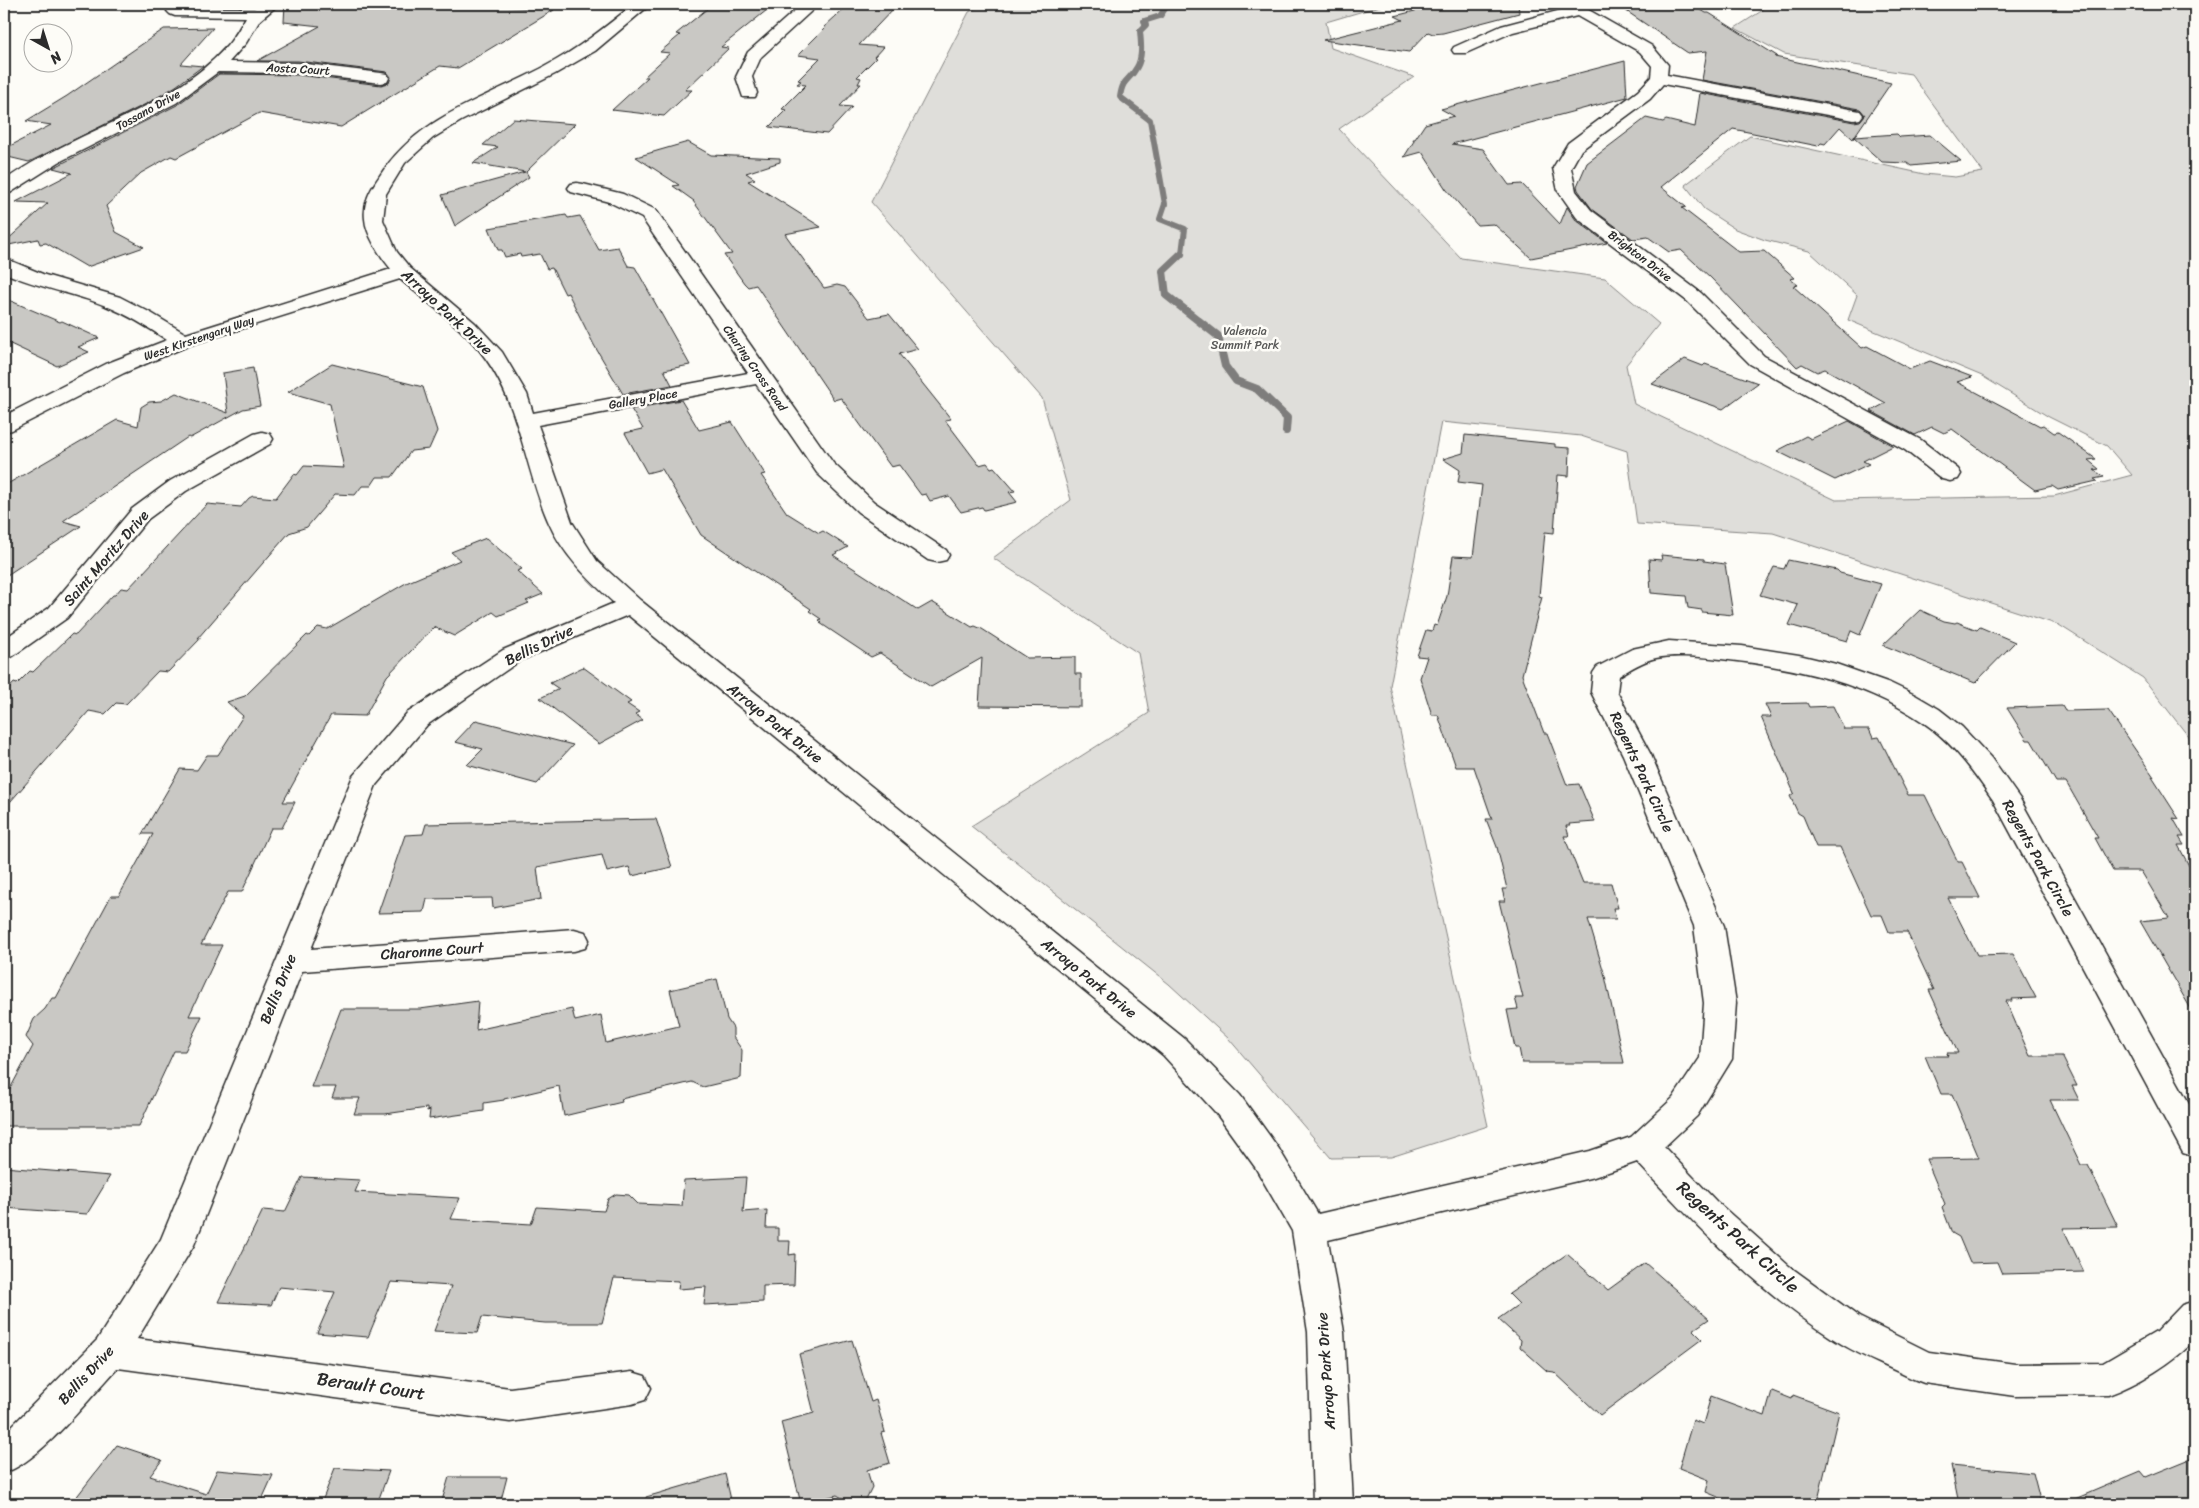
<svg xmlns="http://www.w3.org/2000/svg" width="2199" height="1508" viewBox="0 0 2199 1508" font-family="Sriracha,sans-serif">
<rect width="100%" height="100%" fill="#fdfcf7"/>
<filter id="ink" filterUnits="userSpaceOnUse"><feTurbulence type="fractalNoise" baseFrequency=".02" numOctaves="2"/><feDisplacementMap in="SourceGraphic" scale="10" xChannelSelector="R" yChannelSelector="G"/><feConvolveMatrix kernelMatrix="1 2 1 2 8 2 1 2 1" color-interpolation-filters="sRGB"/></filter>
<g filter="url(#ink)">
<!-- green -->
<path fill="#dfdeda" stroke="#858482" d="M984 4H1387L1326 22 1331 48 1414 77 1339 129 1461 258 1605 278 1659 324 1626 365 1634 404 1836 500 2054 496 2132 475 2107 446 2049 417 1982 376 1848 320 1857 295 1809 251 1765 240 1735 229 1704 209 1685 185 1750 136 1924 174 1955 177 1983 172 1911 74 1784 54 1735 28 1763 10 1739 4H2195V745L2143 678 2059 625 1773 533 1637 524 1627 451 1581 436 1441 422 1390 686 1488 1126 1391 1157 1331 1158 1229 1039 1169 984 971 826 1149 713 1138 653 993 558 1071 500 1042 398 871 202 969 12Z"/>
<g fill="none" stroke-linecap="round" stroke-linejoin="round">
<!-- stream-far1 -->
<path stroke="#7e7d7b" stroke-width="6" d="M1168 4 1160 16 1144 21 1146 25 1140 31C1141 43 1143 56 1137 67 1129 82 1123 77 1120 97L1150 120 1165 204 1160 219 1185 229 1182 253 1180 255"/>
<!-- stream -->
<path stroke="#7e7d7b" stroke-width="8" d="M1181 254 1163 271 1166 295 1218 336 1225 366 1236 381 1257 389 1287 418 1286 431"/>
</g>
<!-- building -->
<g fill="#c9c8c4" stroke="#2b2b2b">
<path d="M285 4H475L554 10 458 68 440 66 341 127 259 113 176 158 171 156 141 173 106 206 116 232 144 247 87 267 46 243 40 244 38 239 4 246V243L48 203 16 202 72 173 53 168 177 105 219 74 298 75 381 85 389 83 391 77 387 72 298 61H257L320 26 284 22Z"/>
<path d="M713 4 767 10 721 47 729 48 685 90H692L664 116 612 110 648 77H644L670 53 660 52 680 35 676 34Z"/>
<path d="M849 4 895 7 859 45 883 47 874 57 876 58 857 77 861 78 858 84H861L840 106 852 107 827 134 769 127 786 110 782 109 806 85 797 84 801 81 798 80 820 58 798 55 826 27H824Z"/>
<path d="M1442 4H1518L1519 13 1443 33 1433 34 1428 32 1409 52 1323 40 1403 20 1395 16Z"/>
<path d="M1616 4 1693 5 1706 13H1709L1777 56 1775 57 1891 83 1854 137 1897 134 1900 137 1930 135 1961 161 1911 166 1907 163 1882 162 1854 137 1853 139 1840 127 1825 144 1821 143 1818 146 1733 129 1661 187 1686 207 1682 208 1739 252 1764 251 1795 278 1790 279 1798 285 1793 286 1862 348 1867 346 1910 369 1930 361 1972 377 1957 382 2040 426 2043 425 2054 433 2058 432 2096 459 2088 460 2099 469 2094 470 2104 477 2094 479 2097 481 2058 490 2052 486 2035 490 1952 429 1944 433 1932 427 1915 435 1871 411 1886 403 1825 369 1817 372 1802 364 1797 367 1711 278 1681 250 1669 252 1648 237 1633 239 1592 209 1578 190 1577 186 1587 163 1646 118 1663 122 1666 120 1695 127 1700 93 1854 122 1860 121 1865 115 1860 109 1702 80 1707 51 1688 53Z"/>
<path d="M213 28 181 64 203 66 176 86 148 103 29 162 4 156V149L51 125 26 121 67 96 164 29Z"/>
<path d="M1625 61 1627 97 1452 144 1483 149 1509 185 1522 184 1560 224 1567 207 1576 220 1607 243 1531 258 1494 224 1477 225 1446 189 1422 152 1404 157 1414 141 1413 139H1415L1425 124 1454 116 1441 109Z"/>
<path d="M513 119 575 124 526 172 529 177 455 226 442 195 525 172 473 163 498 147 483 145Z"/>
<path d="M688 142 711 155 780 158V162L746 173 755 179 748 181 821 227 785 234 824 288 837 285 845 287 869 318 889 314 918 349 899 354 951 419 945 420 979 465 987 463 991 468 994 467 1015 491 1009 492 1017 502 984 510 982 507 961 512 949 496 930 501 926 494 921 495 899 465 891 467 841 398 834 400 756 285 748 287 744 283 724 255 732 254 693 201H694L673 186 679 185 636 157Z"/>
<path d="M566 215 568 218 580 216 599 250 618 247 628 266 635 267 690 365 664 370 672 385 623 394 594 345 568 293 565 294 552 268 547 269 540 254 521 257 520 254 505 257 502 250H498L489 228Z"/>
<path d="M4 298 60 322 62 321 99 338 78 347 89 352 57 366 4 341Z"/>
<path d="M1685 359 1703 366 1705 364 1758 383 1723 409 1652 384Z"/>
<path d="M332 364 423 387 437 431 429 449 411 451 392 477H377L371 486H362L355 495 335 494 307 527 289 533 198 638H201L168 672 158 671 126 704 116 703 105 714 89 711 4 809V694L14 683 17 684 30 671 33 672 72 634 76 635 113 595H115L121 588 128 589 207 504 241 507 249 498 253 496 276 498 294 474 297 475 304 466 344 468 330 404 288 392Z"/>
<path d="M253 368 260 406 243 409 190 438 188 437 63 521 81 526 4 577V486L117 420 138 426 141 407 149 402 161 401 176 393 228 413 223 373Z"/>
<path d="M681 400 699 430 732 422 765 474 761 475 787 513 819 533 823 531 848 547 833 555 918 610 932 602 972 627 975 626 982 629 1027 658 1075 657V674H1081V707L979 706 982 658 931 687 880 653 871 657 820 623H822L819 620 821 619 809 611 811 609 701 535 662 469 647 473 625 433 643 429 631 409Z"/>
<path d="M1849 421 1893 446 1863 461 1869 464 1835 480 1777 451 1806 436 1811 439Z"/>
<path d="M1465 435 1555 444V447L1570 448 1569 476 1558 475 1554 533 1545 532 1539 596 1542 597 1522 675 1544 733H1547L1567 785 1579 784 1595 822 1569 824 1570 826H1566L1569 836H1564L1583 883H1611L1618 908H1613L1616 919H1588L1605 976 1624 1063H1522L1519 1048H1515L1507 1010 1518 1009 1515 998H1523L1499 901H1505L1502 889H1507L1497 847 1486 819H1492L1474 767H1456L1438 715H1432L1420 678 1427 657 1417 656 1426 630 1432 631 1434 625 1437 626 1447 596 1453 556 1473 557 1482 485 1458 482 1460 470 1443 459 1463 453Z"/>
<path d="M486 538 522 569 517 571 543 594 526 601 529 603 498 616 493 612 454 636 434 627 387 676 365 716 331 715 283 802H295L282 828H271L242 892H228L201 945H222L189 1016H202L185 1051H174L139 1126H4V1100L33 1046 26 1037 34 1019 45 1009 52 998H56L111 896H119L153 834H142L180 769 197 770 207 755H218L243 716 227 702 245 696 307 635 309 636 318 627 327 629 406 583 460 560 451 552Z"/>
<path d="M1661 555 1704 559V561L1725 564 1733 615 1702 612V610L1688 608 1686 596 1651 593 1649 559 1662 560Z"/>
<path d="M1788 560 1837 570 1840 573 1881 584 1860 635 1851 631 1847 641 1789 625 1798 605 1760 595 1774 567 1784 569Z"/>
<path d="M1920 610 1944 621 1955 623 1957 622 1977 630 1980 627 2015 642 1975 683 1883 645Z"/>
<path d="M583 667 631 702 627 704 639 712 635 714 643 720 599 744 540 698 559 689 550 683Z"/>
<path d="M1807 703 1809 707 1833 706 1844 729H1869L1873 738 1879 737 1908 795H1925L1958 862H1962L1980 898H1948L1977 955 2013 954 2036 998 2011 999 2012 1001H2006L2030 1056H2062L2077 1086H2072L2079 1100H2050L2081 1165H2088L2118 1227 2063 1228 2084 1272 2002 1274 1997 1262 1970 1263 1959 1237 1952 1233 1942 1207 1945 1204 1926 1159 1979 1158 1952 1094H1941L1925 1056H1948L1947 1053H1958L1929 990H1934L1907 932H1889L1882 915H1871L1840 847H1816L1803 816 1798 813 1790 796 1794 793 1761 717H1771L1765 704Z"/>
<path d="M2062 706 2065 711 2108 710 2154 777H2152L2179 819 2173 818 2184 837H2179L2184 845H2178L2195 877V1016L2140 921 2169 918 2141 871H2113L2095 838H2098L2066 782H2056L2031 740H2027L2007 708Z"/>
<path d="M476 720 573 745 537 784 467 765 483 749 455 742Z"/>
<path d="M656 819 672 867 632 876 629 867 607 872 602 855 537 867 541 899 493 908 492 898 427 899 424 912 378 913 405 835 423 834 426 824Z"/>
<path d="M717 979 727 1019 733 1028V1037L742 1050 741 1078 703 1087 692 1082 621 1099 622 1102 564 1116 559 1086 504 1099V1100L484 1103V1111L429 1119 430 1110 427 1111V1108L385 1114H354L360 1098H332L336 1087H311L341 1009H420L478 1001 476 1030 572 1009 575 1021 601 1015 606 1043 679 1026 670 990Z"/>
<path d="M4 1167 110 1176 87 1214 4 1208Z"/>
<path d="M302 1177 360 1180 355 1192 460 1198 451 1219 531 1224 537 1207 604 1211 608 1199 616 1194 629 1195 638 1204 682 1206 684 1180 746 1177 743 1212 767 1210 766 1228H778V1241H790L789 1255 795 1254 794 1285 763 1286V1302L704 1305 706 1287 678 1289 679 1281 614 1278 602 1323H545L482 1317 477 1333 434 1331 451 1286 391 1282 368 1337 317 1333 335 1292 279 1287 271 1305 218 1302 263 1210 285 1212Z"/>
<path d="M1567 1254 1608 1290 1645 1263 1709 1319 1693 1330 1702 1339 1600 1415 1554 1372 1547 1371 1520 1347 1521 1340 1498 1319 1519 1304 1509 1294Z"/>
<path d="M852 1340 871 1402 876 1400 885 1432 881 1433 890 1463 867 1470 872 1487 866 1499 851 1503 837 1495 801 1504 781 1422 814 1413 799 1354Z"/>
<path d="M1772 1391 1792 1399 1793 1395 1839 1412 1817 1504H1735L1706 1492 1709 1480 1679 1468 1693 1420 1703 1424 1711 1396 1765 1416Z"/>
<path d="M117 1445 162 1460 150 1476 206 1494 217 1470 273 1475 260 1504H71Z"/>
<path d="M2195 1457V1504H2063L2141 1471 2146 1477Z"/>
<path d="M1951 1465 2033 1473 2041 1504H1959Z"/>
<path d="M335 1468 389 1471 377 1504H321Z"/>
<path d="M725 1474 732 1504H647L646 1497Z"/>
<path d="M449 1477H507L500 1504H441Z"/>
</g>
<g fill="none" stroke-linecap="round" stroke-linejoin="round">
<!-- minor casing -->
<g stroke="#2b2b2b" stroke-width="3">
<g id="minor">
<path d="M261 4H279L260 20 246 43 229 62 298 63 381 73 387 74 389 78 387 82 381 83 298 73 218 72 176 103 59 162 10 193 4 194V181C74 130 168 112 227 46 235 37 240 27 246 17L175 16 170 14 167 11 170 8H254Z"/>
<path d="M634 4H651L595 51 555 74 461 121 433 138 405 163 386 194 383 220 397 252 410 268 475 323 502 352 527 394 533 413 748 373 642 218 609 202 571 192 568 188 571 184 577 183 583 184 623 194 656 210 833 463 874 502 946 550 949 555 946 560 937 562 928 560 858 512 817 473 756 384 538 425 572 522 597 561 640 600 1185 1039 1240 1095 1279 1149 1318 1214 1590 1151 1631 1137 1673 1098 1700 1058 1704 1003 1694 926 1623 755 1591 692 1593 673 1597 667 1632 649 1669 641 1742 646 1799 655 1836 664 1890 683 1915 695 1939 709 1962 727 1991 758 2020 799 2195 1114V1157L2183 1153 1993 800C1975 774 1957 748 1931 728 1871 683 1794 667 1721 659 1700 657 1677 654 1656 658 1643 661 1630 669 1619 676L1617 692 1651 755 1724 926 1736 1003 1732 1059 1697 1116 1664 1147 1716 1201 1789 1266 1859 1317 1929 1352 2015 1364 2103 1363 2156 1332 2182 1305 2195 1301V1340C2174 1362 2137 1385 2108 1395L2015 1396 1924 1383 1911 1378C1885 1365 1856 1354 1832 1338 1759 1291 1696 1226 1637 1162L1594 1177 1328 1240 1344 1332 1353 1504H1313L1308 1332 1292 1231 1255 1167 1216 1113 1163 1055 628 615 521 660 427 725 376 785 311 949 574 929 585 932 589 940 585 948 574 951 302 971 194 1245 137 1339 510 1388 632 1372 645 1376 651 1388 645 1400 632 1404 510 1422 118 1368C90 1397 40 1462 4 1473V1434L97 1340 161 1239 353 776 407 713 503 650 614 603C588 579 562 554 548 521 525 469 520 406 486 359 464 328 429 304 400 279L190 345 124 373 12 430 4 432V416L108 363 167 340C148 327 128 315 106 306 74 293 39 288 7 274L4 272V258L45 275 120 297 151 313 186 334 391 269C381 257 366 235 365 219 363 203 370 190 379 177 416 117 484 99 544 67 578 49 604 28 634 4Z"/>
<path d="M802 4H819L761 57 752 77 757 93 755 97H743L736 77 748 52Z"/>
<path d="M1560 4H1578L1652 46 1668 65 1667 75 1860 111 1863 115 1860 119 1854 120 1663 84 1650 99 1581 150 1571 168 1576 191 1591 210 1701 293 1764 356 1921 440 1958 469 1961 474 1958 479 1950 481 1942 479 1905 450 1750 364 1687 301 1577 218 1558 191 1553 168 1568 143 1638 91 1651 77 1652 66 1640 52 1577 16 1513 32 1466 53H1454L1452 50 1454 47 1501 26 1565 9Z"/>
<path d="M262 432 270 434 273 439 270 444 186 491 148 519 67 618 13 656 4 659V639L49 608 132 509 170 481 254 434Z"/>
</g>
</g>
<!-- minor -->
<use href="#minor" fill="#fdfcf7" fill-rule="evenodd"/>
</g>
</g>
<g text-anchor="middle" stroke-width="5" stroke-linejoin="round" paint-order="stroke">
<!-- far-street labels -->
<g font-size="12" fill="#2b2b2b" stroke="#fdfcf7">
<text transform="translate(298 69) rotate(3)" y="4">Aosta Court</text>
<text transform="translate(148 110) rotate(-29)" y="4">Tossano Drive</text>
<text transform="translate(1640 256) rotate(37)" y="4">Brighton Drive</text>
<text transform="translate(199 338) rotate(-19)" y="4">West Kirstengary Way</text>
<text transform="translate(755 368) rotate(55)" y="4">Charing Cross Road</text>
<text transform="translate(643 399) rotate(-10)" y="4">Gallery Place</text>
</g>
<!-- far-park labels -->
<g font-size="12" fill="#585857" stroke="#fdfcf7">
<text x="1245" y="335">Valencia<tspan x="1245" dy="14">Summit Park</tspan></text>
</g>
<!-- street labels -->
<g font-size="15" fill="#2b2b2b" stroke="#fdfcf7">
<text transform="translate(447 312) rotate(43)" y="5">Arroyo Park Drive</text>
<text transform="translate(106 558) rotate(-49)" y="5">Saint Moritz Drive</text>
<text transform="translate(539 645) rotate(-26)" y="5">Bellis Drive</text>
<text transform="translate(775 723) rotate(39)" y="5">Arroyo Park Drive</text>
<text transform="translate(1642 772) rotate(65)" y="5">Regents Park Circle</text>
<text transform="translate(2038 858) rotate(61)" y="5">Regents Park Circle</text>
<text transform="translate(432 951) rotate(-4)" y="5">Charonne Court</text>
<text transform="translate(1089 978) rotate(39)" y="5">Arroyo Park Drive</text>
<text transform="translate(278 989) rotate(-68)" y="5">Bellis Drive</text>
<text transform="translate(1326 1371) rotate(-94)" y="5">Arroyo Park Drive</text>
<text transform="translate(86 1375) rotate(-47)" y="5">Bellis Drive</text>
</g>
<!-- near-street labels -->
<g font-size="18" fill="#2b2b2b" stroke="#fdfcf7">
<text transform="translate(1738 1237) rotate(42)" y="6">Regents Park Circle</text>
<text transform="translate(371 1386) rotate(8)" y="6">Berault Court</text>
</g>
</g>
<!-- margin -->
<rect width="2199" height="1508" fill="none" stroke="#fdfcf7" stroke-width="20"/>
<rect x="10" y="10" width="2179" height="1488" fill="none" stroke="#2b2b2b" stroke-width="2" filter="url(#ink)"/>
<!-- north arrow -->
<g transform="translate(48 48) rotate(141)"><circle r="24" fill="#fdfcf7" stroke="#a9a8a5"/>
<path d="M0-4L9 19L0 12L-9 19Z" fill="#2b2b2b"/>
<text y="-8" font-size="14" font-weight="bold" text-anchor="middle" fill="#2b2b2b">N</text>
</g>
</svg>
